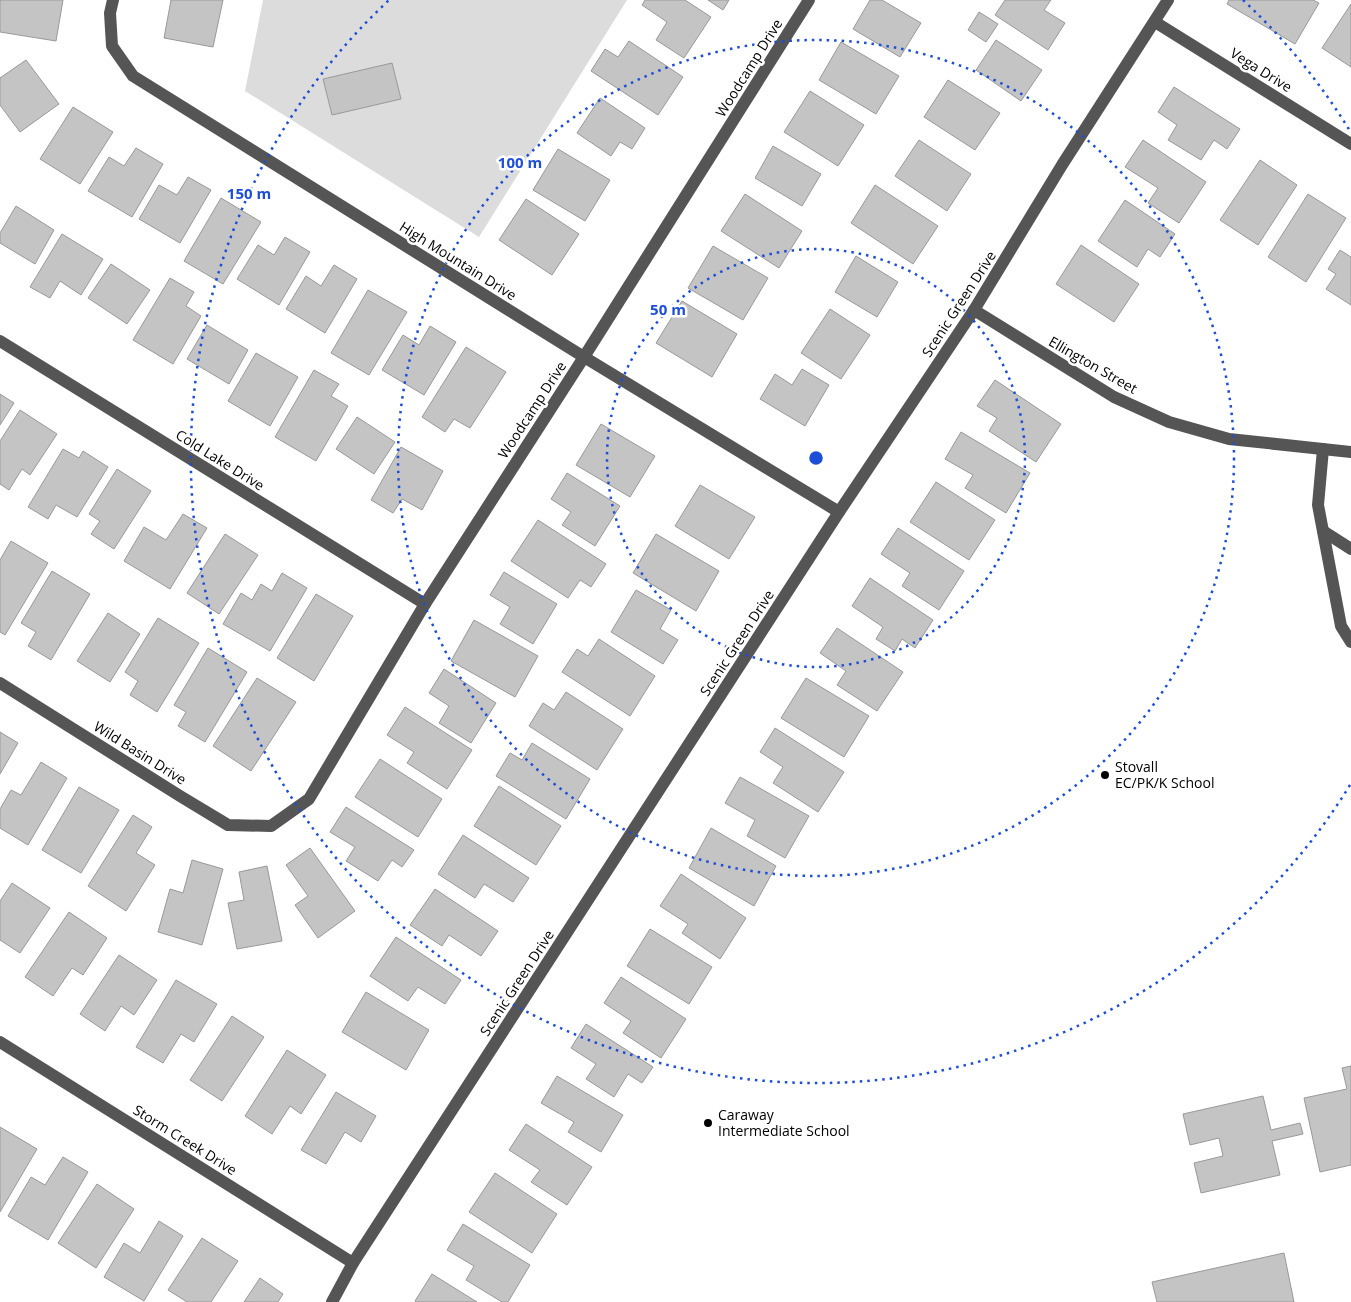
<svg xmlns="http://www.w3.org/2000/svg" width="1351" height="1302" viewBox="0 0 1351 1302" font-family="'Open Sans',sans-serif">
<rect width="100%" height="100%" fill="#fff"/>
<!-- green -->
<path fill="#dcdcdc" d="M263 0H627L479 237 245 91Z"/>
<!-- building -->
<g fill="#c4c4c4" stroke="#999">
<path d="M0 0H63L56 41 0 32Z"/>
<path d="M171 0H223L213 47 164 38Z"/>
<path d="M645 0H685L711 17 684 58 656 40 667 22 642 5Z"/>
<path d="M708 0H729L723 10Z"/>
<path d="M870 0H882L921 23 900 57 853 29Z"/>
<path d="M1005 0H1051L1044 10 1065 23 1048 50 995 15Z"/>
<path d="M1229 0H1313L1319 3 1295 44 1227 4Z"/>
<path d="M1351 4V67L1322 48Z"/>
<path d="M979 12 998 24 986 42 968 30Z"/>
<path d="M996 40 1042 70 1021 101 976 70Z"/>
<path d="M629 41 683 77 658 115 591 71 605 49 618 57Z"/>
<path d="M841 42 899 76 876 114 819 80Z"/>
<path d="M26 60 59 104 20 132 0 105V78Z"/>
<path d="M392 63 401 99 332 115 323 79Z"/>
<path d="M948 80 1000 113 975 150 924 117Z"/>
<path d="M1174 87 1240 129 1227 149 1214 140 1201 160 1168 140 1177 125 1158 112Z"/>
<path d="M810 91 864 125 838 166 784 132Z"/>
<path d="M600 98 645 128 632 149 620 142 611 156 577 133Z"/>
<path d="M73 107 113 132 80 184 40 159Z"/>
<path d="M919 140 971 174 947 211 895 176Z"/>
<path d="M1143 140 1206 182 1179 223 1148 203 1158 188 1125 167Z"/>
<path d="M773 146 821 174 802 206 755 178Z"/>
<path d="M136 148 163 164 132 217 88 191 109 157 124 166Z"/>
<path d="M558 149 610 180 585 221 533 190Z"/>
<path d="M1260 160 1297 185 1258 245 1220 220Z"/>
<path d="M188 177 211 190 180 243 139 219 159 185 177 195Z"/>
<path d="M875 185 938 226 913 264 851 223Z"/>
<path d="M745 194 802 231 779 268 721 231Z"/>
<path d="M1308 194 1346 218 1306 282 1268 257Z"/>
<path d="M221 198 261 222 223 284 184 261Z"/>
<path d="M526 199 579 234 552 275 499 240Z"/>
<path d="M1125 200 1175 234 1160 257 1148 249 1137 267 1098 241Z"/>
<path d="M16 206 54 230 35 264 0 243V233Z"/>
<path d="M62 234 103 259 81 295 60 281 50 298 30 287Z"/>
<path d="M285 237 310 252 279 305 237 279 258 245 274 255Z"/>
<path d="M1081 245 1139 284 1114 322 1056 284Z"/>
<path d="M713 246 768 278 743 320 688 288Z"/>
<path d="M1340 250 1351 257V305L1326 289 1336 274 1328 269Z"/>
<path d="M856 256 898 282 877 317 835 292Z"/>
<path d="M111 264 150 290 127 324 88 298Z"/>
<path d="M334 265 357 279 325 333 286 309 306 276 321 286Z"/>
<path d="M170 278 194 292 186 306 201 316 173 364 133 340Z"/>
<path d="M368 290 407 312 369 375 331 353Z"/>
<path d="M682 301 737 334 712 377 656 343Z"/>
<path d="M830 309 870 335 841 379 801 353Z"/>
<path d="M207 325 248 350 229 384 187 359Z"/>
<path d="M430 326 456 342 424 395 382 370 403 335 419 345Z"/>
<path d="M466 347 506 372 470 428 454 419 445 432 422 417Z"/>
<path d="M256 353 298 377 270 426 228 401Z"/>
<path d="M802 369 829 385 805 426 760 399 775 374 792 385Z"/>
<path d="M314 370 339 384 331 396 348 406 316 461 275 437Z"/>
<path d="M995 380 1061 424 1036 462 989 431 997 418 977 406Z"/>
<path d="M0 394 14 403 0 425Z"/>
<path d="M20 410 57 434 30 475 22 469 9 490 0 484V441Z"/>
<path d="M357 417 395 442 374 474 336 449Z"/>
<path d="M601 424 655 456 630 497 576 465Z"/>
<path d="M961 432 1030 473 1006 513 965 488 973 475 945 459Z"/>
<path d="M401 447 443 471 422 510 402 499 393 513 371 500Z"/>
<path d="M63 449 79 458 83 451 108 467 77 517 56 505 48 519 28 507Z"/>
<path d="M117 469 151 491 114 549 91 534 100 521 89 514Z"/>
<path d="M567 473 620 506 595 546 562 525 571 512 551 499Z"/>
<path d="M936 482 995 520 969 560 910 522Z"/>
<path d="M700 485 755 517 729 559 675 526Z"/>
<path d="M183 514 207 528 170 589 124 561 144 527 166 540Z"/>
<path d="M538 520 606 564 591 587 580 580 568 598 511 561Z"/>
<path d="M898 528 964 571 939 610 902 586 910 573 881 554Z"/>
<path d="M225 534 258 555 219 614 187 593Z"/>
<path d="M656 534 719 571 696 611 633 573Z"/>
<path d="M11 541 48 563 5 635 0 632V560Z"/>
<path d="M52 571 90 594 51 660 28 646 36 632 21 623Z"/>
<path d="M504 572 557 604 533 644 500 624 510 607 490 595Z"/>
<path d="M282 573 307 588 270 651 223 624 241 593 252 600 261 584 272 591Z"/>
<path d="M870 578 933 620 915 648 902 639 895 651 876 639 883 627 852 606Z"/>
<path d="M636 590 671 610 660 629 678 640 663 664 611 632Z"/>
<path d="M316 594 353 616 314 681 277 658Z"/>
<path d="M108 613 140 634 110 682 77 661Z"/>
<path d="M158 618 199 643 157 712 130 695 138 681 125 672Z"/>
<path d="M474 620 538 656 515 697 451 661Z"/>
<path d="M837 628 903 672 877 711 837 685 846 671 820 653Z"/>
<path d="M599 639 655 676 630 716 562 672 577 649 588 656Z"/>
<path d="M208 648 247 672 205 742 178 726 186 712 174 705Z"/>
<path d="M444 669 496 703 471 743 439 723 449 706 429 693Z"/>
<path d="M257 678 296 702 251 771 213 746Z"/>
<path d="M806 678 869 716 844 757 781 718Z"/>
<path d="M566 692 623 729 597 770 529 726 543 703 554 710Z"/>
<path d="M405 707 472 750 447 789 407 763 414 752 387 735Z"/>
<path d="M775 728 844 772 818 812 773 783 783 767 760 752Z"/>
<path d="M0 732 18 743 0 774Z"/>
<path d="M532 743 590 779 566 819 496 776 510 753 522 760Z"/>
<path d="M380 759 442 799 418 837 355 797Z"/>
<path d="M41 762 67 778 28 845 0 828V809L11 790 21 795Z"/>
<path d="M740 777 809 816 785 858 747 836 755 820 725 803Z"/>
<path d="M499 786 561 826 536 865 474 826Z"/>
<path d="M79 787 119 810 81 873 42 850Z"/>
<path d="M346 807 414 850 402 867 392 860 378 881 346 861 355 847 330 832Z"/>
<path d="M133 815 152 827 136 853 155 865 126 911 88 886Z"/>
<path d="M711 828 776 866 754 906 689 868Z"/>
<path d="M463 835 529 878 513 902 484 884 475 898 438 874Z"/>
<path d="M310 848 355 911 318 938 295 905 308 896 286 865Z"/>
<path d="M192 860 223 869 202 945 158 932 170 889 183 893Z"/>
<path d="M267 866 282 941 237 949 228 903 244 900 239 872Z"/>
<path d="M681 874 746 918 720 959 682 933 688 924 660 906Z"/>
<path d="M12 883 50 908 20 953 0 940V901Z"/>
<path d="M435 889 498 931 481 956 449 935 442 946 410 925Z"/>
<path d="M69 912 107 938 83 975 72 968 53 996 25 977Z"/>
<path d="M650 929 712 967 689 1004 627 966Z"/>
<path d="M396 937 461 980 445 1004 418 987 408 1001 370 976Z"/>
<path d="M119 955 157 980 134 1015 121 1006 105 1031 80 1014Z"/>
<path d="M621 977 686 1019 661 1058 623 1033 631 1021 604 1003Z"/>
<path d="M176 980 217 1004 194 1042 181 1034 163 1063 136 1047Z"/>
<path d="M366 992 429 1030 406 1070 342 1032Z"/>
<path d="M232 1016 264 1037 222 1101 190 1080Z"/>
<path d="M586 1024 653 1067 642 1083 628 1074 614 1097 586 1079 596 1064 571 1048Z"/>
<path d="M287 1050 326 1075 301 1114 290 1106 272 1134 245 1116Z"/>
<path d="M1351 1066V1165L1320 1172 1304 1098 1347 1089 1342 1068Z"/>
<path d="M557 1076 623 1115 601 1152 568 1132 574 1122 541 1103Z"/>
<path d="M336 1092 376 1116 361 1142 345 1132 326 1164 301 1150Z"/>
<path d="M1263 1096 1271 1130 1300 1123 1303 1134 1272 1141 1280 1175 1201 1193 1194 1163 1223 1156 1219 1138 1190 1145 1183 1114Z"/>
<path d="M526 1124 592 1167 567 1205 531 1182 540 1170 509 1150Z"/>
<path d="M0 1127 37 1149 0 1212Z"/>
<path d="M63 1157 88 1172 48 1240 8 1216 31 1177 45 1185Z"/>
<path d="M495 1173 557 1214 532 1253 469 1212Z"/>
<path d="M97 1184 134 1209 96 1268 58 1243Z"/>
<path d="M159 1221 183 1236 144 1301 104 1277 124 1243 140 1253Z"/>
<path d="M463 1224 530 1265 508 1302H502L466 1280 474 1266 447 1250Z"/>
<path d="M202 1238 238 1261 211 1302H187L168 1290Z"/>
<path d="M1284 1253 1294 1302H1157L1152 1282Z"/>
<path d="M432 1274 477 1302H416L415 1301Z"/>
<path d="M260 1278 283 1294 278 1302H244Z"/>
</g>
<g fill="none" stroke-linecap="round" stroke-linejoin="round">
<!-- minor -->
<g stroke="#555" stroke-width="12">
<path d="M113 0 110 13 112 46 133 76 584 357 839 512"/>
<path d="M1155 22 1351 144"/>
<path d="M974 310 1114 397 1169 422 1229 439 1351 452"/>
<path d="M0 341 425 604"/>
<path d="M1323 449 1318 505 1341 626 1351 642"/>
<path d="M1323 531 1351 549"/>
<path d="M0 683 180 796 228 825 271 826 309 799 425 604 584 357 809 0"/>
<path d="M0 1042 353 1263"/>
<path d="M332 1302 353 1263 839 512 974 310 1062 165 1168 0"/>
</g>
</g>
<!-- distance rings -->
<g fill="none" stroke="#1d4ed8" stroke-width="2.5" stroke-dasharray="2.5 5">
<circle cx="816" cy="458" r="209"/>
<circle cx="816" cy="458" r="418"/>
<path d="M1350 785A626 626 0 1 1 389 0M1243 0A626 626 0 0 1 1350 131"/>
</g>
<!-- markers -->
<g fill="#000" stroke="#fff" stroke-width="2">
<circle cx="1105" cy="775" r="5"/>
<circle cx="708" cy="1123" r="5"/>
</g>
<g text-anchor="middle" stroke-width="5" stroke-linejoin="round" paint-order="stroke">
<!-- street labels -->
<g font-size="14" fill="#000" stroke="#fff">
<text transform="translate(749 68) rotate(-58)" y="5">Woodcamp Drive</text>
<text transform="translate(1261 70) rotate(32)" y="5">Vega Drive</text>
<text transform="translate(458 261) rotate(32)" y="5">High Mountain Drive</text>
<text transform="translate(959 304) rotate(-57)" y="5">Scenic Green Drive</text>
<text transform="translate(1093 365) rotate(30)" y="5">Ellington Street</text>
<text transform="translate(532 410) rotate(-57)" y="5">Woodcamp Drive</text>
<text transform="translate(220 460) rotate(32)" y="5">Cold Lake Drive</text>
<text transform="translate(737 643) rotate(-57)" y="5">Scenic Green Drive</text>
<text transform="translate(140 753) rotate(32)" y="5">Wild Basin Drive</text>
<text transform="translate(517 983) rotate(-57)" y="5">Scenic Green Drive</text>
<text transform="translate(185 1140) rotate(32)" y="5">Storm Creek Drive</text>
</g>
<!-- poi labels -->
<g font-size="14" fill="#000" stroke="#fff" text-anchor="start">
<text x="1115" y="772">Stovall<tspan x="1115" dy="16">EC/PK/K School</tspan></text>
<text x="718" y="1120">Caraway<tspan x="718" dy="16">Intermediate School</tspan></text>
</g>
</g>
<circle cx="816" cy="458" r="8" fill="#1d4ed8" stroke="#fff" stroke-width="2.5"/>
<g font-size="15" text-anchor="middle" font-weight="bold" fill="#1d4ed8" stroke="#fff" stroke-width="5" stroke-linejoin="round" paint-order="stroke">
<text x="520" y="168">100 m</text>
<text x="249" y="199">150 m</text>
<text x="668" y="315">50 m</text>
</g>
</svg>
